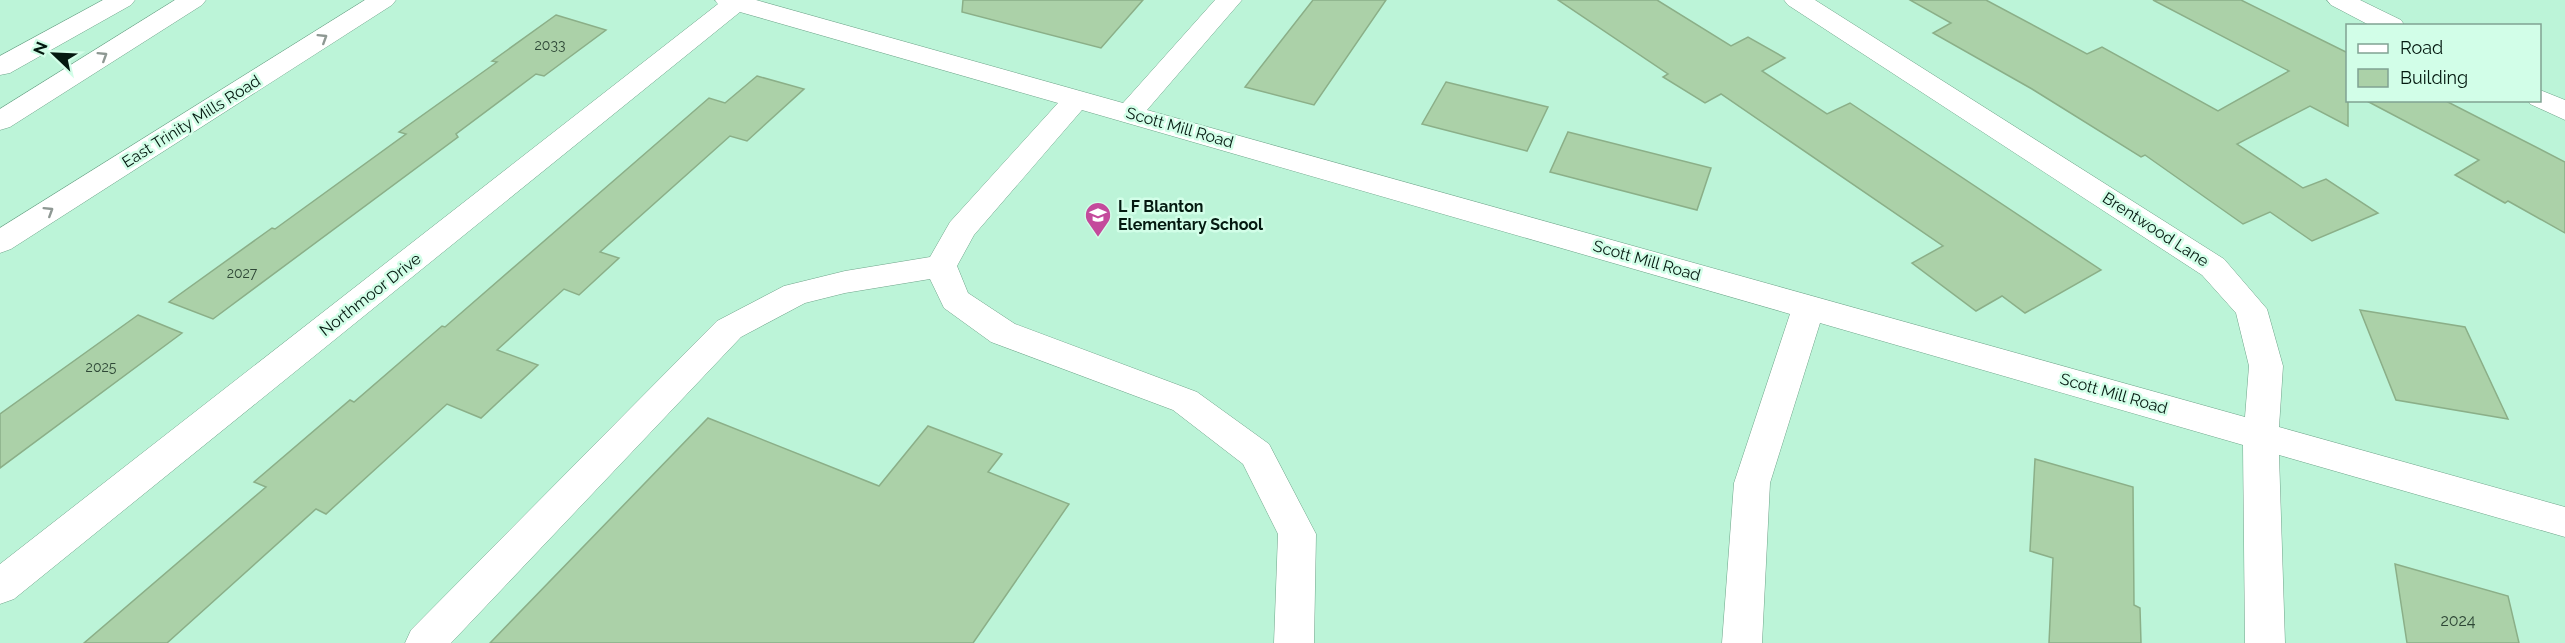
<svg xmlns="http://www.w3.org/2000/svg" width="2565" height="643" viewBox="0 0 2565 643" font-family="Raleway,sans-serif">
<rect width="100%" height="100%" fill="#bcf4d8"/>
<!-- building -->
<g fill="#abd1a8" stroke="#8baf88" stroke-width="1.5">
<path d="M963 0H1143L1101 48 962 12Z"/>
<path d="M1313 0H1386L1314 105 1245 87Z"/>
<path d="M1558 0H1657L1731 46 1748 37 1785 58 1762 71 1827 114 1850 103 2101 270 2025 313 2002 296 1976 311 1912 263 1943 246 1721 94 1705 103 1663 77 1668 74Z"/>
<path d="M1910 0H1986L2087 54 2102 47 2218 111 2289 71 2153 0H2241L2348 53V126L2310 106 2237 144 2303 188 2326 179 2378 213 2312 241 2270 212 2243 224 2145 155 2141 157 2032 89 1933 33 1951 23Z"/>
<path d="M556 15 606 30 544 76 536 74 456 134 458 137 213 319 169 302 272 228 275 229 406 134 399 132 497 62 492 61Z"/>
<path d="M757 76 804 89 747 141 730 136 600 252 619 258 579 295 564 289 497 350 538 365 481 418 447 404 326 514 316 509 167 643H84L266 487 254 482 350 400 354 402 442 326 445 327 709 98 725 103Z"/>
<path d="M1446 82 1548 107 1527 151 1422 124Z"/>
<path d="M2365 100H2444L2565 162V233L2508 201 2505 203 2455 175 2479 160Z"/>
<path d="M1568 132 1711 168 1697 210 1550 172Z"/>
<path d="M2360 310 2465 327 2508 419 2396 400Z"/>
<path d="M138 315 182 333 0 468V414Z"/>
<path d="M708 418 879 486 928 426 1002 454 988 472 1069 504 973 643H490Z"/>
<path d="M2035 459 2133 487 2134 605 2140 608 2141 643H2049L2053 558 2030 551Z"/>
<path d="M2395 564 2508 596 2519 643H2407Z"/>
</g>
<g fill="none" stroke-linecap="round" stroke-linejoin="round">
<!-- minor casing -->
<g stroke="#6fa48a" stroke-width="1">
<g id="minor">
<path d="M715 0H756L1123 103 1215 0H1242L1147 110 2245 417 2249 366 2236 313 2202 275 1788 5 1784 0H1815L2224 259 2267 309 2283 366 2279 427 2565 507V537L2279 455 2285 643H2245L2243 445 1820 323 1770 483 1762 643H1722L1734 483 1790 314 1082 110 974 235 957 266 968 293 1015 324 1197 392 1269 444 1316 534 1314 643H1274L1278 534 1243 464 1173 410 991 342 944 308 930 279 845 293 805 303 741 337 451 643H405L411 630 717 321 784 286 845 271 930 257 950 222 1058 103 740 12 14 599 0 604V564L718 4Z"/>
<path d="M2327 0H2360L2401 20 2405 26H2371L2331 5Z"/>
<path d="M2540 90 2565 100V120L2530 104 2528 100H2540Z"/>
</g>
</g>
<!-- major casing -->
<g stroke="#6fa48a" stroke-width="1">
<path id="major" d="M365 0H396L392 5 11 249 0 253V228Z"/>
</g>
<!-- highway casing -->
<g stroke="#6fa48a" stroke-width="1">
<g id="highway">
<path d="M103 0H135L131 5 10 73 0 75V56Z"/>
<path d="M175 0H206L202 5 10 127 0 130V109Z"/>
</g>
</g>
<!-- minor -->
<use href="#minor" fill="#fff" fill-rule="evenodd"/>
<!-- major -->
<use href="#major" fill="#fff" fill-rule="evenodd"/>
<!-- highway -->
<use href="#highway" fill="#fff" fill-rule="evenodd"/>
</g>
<!-- one-way arrows -->
<defs><path id="oneway-chevron" d="M-2-3.5L2.5 0L-2 3.5" fill="none" stroke-width="1.6" stroke-linecap="round" stroke-linejoin="round" transform="scale(1.5)"/></defs>
<g stroke="#8e9893">
<use href="#oneway-chevron" transform="translate(323 38) rotate(-32)"/>
<use href="#oneway-chevron" transform="translate(103 56) rotate(-32)"/>
<use href="#oneway-chevron" transform="translate(49 211) rotate(-32)"/>
</g>
<!-- icons -->
<defs>
<g id="school-pin" transform="scale(1.35)"><path d="M0 17L-7.5 6A9.5 9.5 0 1 1 7.5 6Z" fill="#c44a9c" stroke="#d2fee8"/><path d="M0-5L7-2L0 1L-7-2ZM-4 1L0 2.5L4 1V4Q0 6-4 4Z" fill="#fff"/></g>
</defs>
<g fill-rule="evenodd">
<use href="#school-pin" x="1098" y="215"/>
</g>
<g text-anchor="middle" stroke-width="5" stroke-linejoin="round" paint-order="stroke">
<!-- number labels -->
<g font-size="14" fill="#2e4736">
<text x="550" y="50">2033</text>
<text x="242" y="278">2027</text>
<text x="101" y="372">2025</text>
</g>
<!-- street labels -->
<g font-size="16" fill="#041910" stroke="#d2fee8">
<text transform="translate(191 121) rotate(-32)" y="6">East Trinity Mills Road</text>
<text transform="translate(1180 127) rotate(16)" y="6">Scott Mill Road</text>
<text transform="translate(2156 229) rotate(33)" y="6">Brentwood Lane</text>
<text transform="translate(1647 260) rotate(16)" y="6">Scott Mill Road</text>
<text transform="translate(370 294) rotate(-38)" y="6">Northmoor Drive</text>
<text transform="translate(2114 393) rotate(16)" y="6">Scott Mill Road</text>
</g>
<!-- poi labels -->
<g font-size="16" font-weight="bold" fill="#041910" stroke="#d2fee8" text-anchor="start">
<text x="1118" y="212">L F Blanton<tspan x="1118" dy="18">Elementary School</tspan></text>
</g>
<!-- near-number labels -->
<g font-size="16" fill="#2e4736">
<text x="2458" y="626">2024</text>
</g>
</g>
<!-- legend -->
<rect x="2346" y="24" width="195" height="78" fill="#d2fee8" stroke="#80a292" stroke-width="1.5"/>
<rect x="2358" y="44" width="30" height="9" fill="#ffffff" stroke="#80a292" stroke-width="1.5"/>
<text x="2400" y="54" font-size="18" fill="#041910">Road</text>
<rect x="2358" y="69" width="30" height="18" fill="#abd1a8" stroke="#80a292" stroke-width="1.5"/>
<text x="2400" y="84" font-size="18" fill="#041910">Building</text>
<!-- north arrow -->
<g transform="translate(54 54) rotate(293)" stroke="#d2fee8" stroke-width="4.5" paint-order="stroke">
<path d="M0-4.5L10 22L0 15L-10 22Z" fill="#041910"/>
<text y="-9" font-size="16" font-weight="bold" text-anchor="middle" fill="#041910">N</text>
</g>
</svg>
